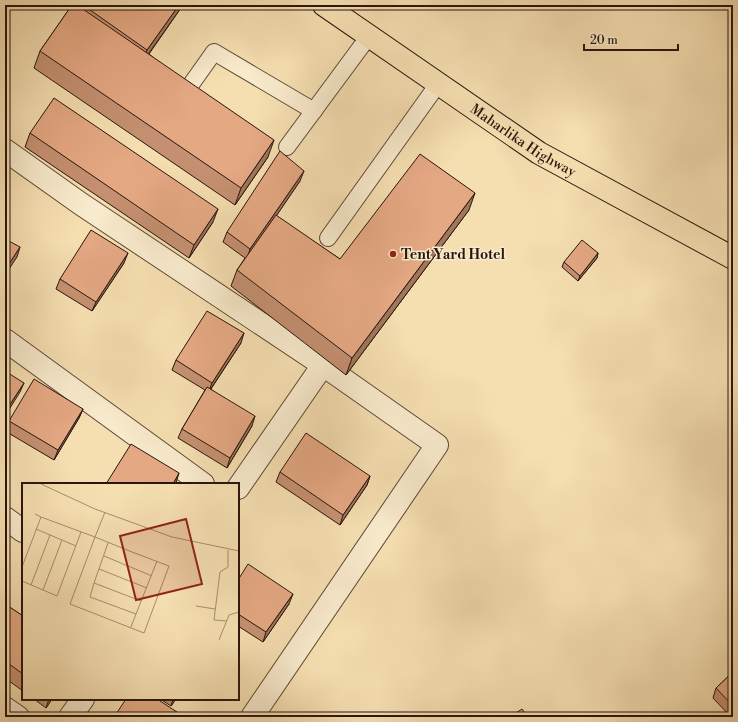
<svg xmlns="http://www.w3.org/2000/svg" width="738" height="722" viewBox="0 0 738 722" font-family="'Libre Bodoni',serif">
<rect width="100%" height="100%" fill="#f5deb0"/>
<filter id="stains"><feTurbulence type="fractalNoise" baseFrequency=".005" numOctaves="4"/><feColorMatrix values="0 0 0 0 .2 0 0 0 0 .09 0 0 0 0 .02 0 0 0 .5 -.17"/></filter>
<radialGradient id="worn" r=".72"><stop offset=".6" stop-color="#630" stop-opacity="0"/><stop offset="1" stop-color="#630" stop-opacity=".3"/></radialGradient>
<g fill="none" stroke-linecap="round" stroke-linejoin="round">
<!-- service casing -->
<g stroke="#5c4736" stroke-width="18">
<g id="service">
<path d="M192 83 214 52 314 111"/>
<path d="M287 147 369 36"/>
<path d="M328 238 438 84"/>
</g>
</g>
<!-- minor casing -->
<g stroke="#5c4736" stroke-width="24">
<g id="minor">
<path d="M5 150 81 204 323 365 437 445 252 717"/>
<path d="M5 340 203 484"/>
<path d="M238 488 323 365"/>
<path d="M5 518 23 531"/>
<path d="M5 708 18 717"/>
<path d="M70 717 83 699"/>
</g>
</g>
<!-- trunk casing -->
<g stroke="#29150d" stroke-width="24">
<g id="trunk">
<path id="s1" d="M324 5 539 153 733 258"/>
</g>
</g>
<!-- service -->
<use href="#service" stroke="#f8eacc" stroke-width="16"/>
<!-- minor -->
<use href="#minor" stroke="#f8eacc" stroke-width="22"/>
<!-- trunk -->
<use href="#trunk" stroke="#f5deb0" stroke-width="22"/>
</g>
<!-- wall -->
<g fill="#c49071" stroke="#29150d">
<path d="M72 5H183L149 54 268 157 235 205 34 68 40 51Z"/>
<path d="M30 133 213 222 189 258 25 147Z"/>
<path d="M300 181 276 216 340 259 469 210 346 375 231 286 237 270 245 258 223 242 227 232Z"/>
<path d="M598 253 597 258 578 281 562 267 564 262Z"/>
<path d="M124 263 92 311 56 289 60 279Z"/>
<path d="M241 343 211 389 252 426 227 468 178 438 182 429 205 390 172 370 176 360Z"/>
<path d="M83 409 79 418 54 460 5 431 9 421Z"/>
<path d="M280 472 370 476 367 485 340 525 276 482Z"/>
<path d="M238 580 289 604 263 642 238 626Z"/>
<path d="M5 604 23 616V691L5 678Z"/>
<path d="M733 672V717H731L713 698 716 688Z"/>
<path d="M34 699H52L46 708Z"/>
<path d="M160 699H176L171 706Z"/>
</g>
<!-- shaded-wall -->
<g fill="#a0765c" stroke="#29150d">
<path d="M179 5H183L142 63 147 50Z"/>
<path d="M274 140 268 157 235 205 241 188Z"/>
<path d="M304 171 300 181 247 259 250 249Z"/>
<path d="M475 193 469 210 346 375 352 358Z"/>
<path d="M218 209 213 222 189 258 194 245Z"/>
<path d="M20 247 17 257 5 275V270Z"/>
<path d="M128 253 124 263 92 311 96 302Z"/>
<path d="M598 253 597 258 578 281 580 276Z"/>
<path d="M244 333 241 343 208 393 212 383Z"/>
<path d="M24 383 20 392 5 416V412Z"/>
<path d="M83 409 79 418 54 460 58 450Z"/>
<path d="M255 416 252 426 227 468 230 458Z"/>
<path d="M179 473 176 483 175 484H173Z"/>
<path d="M370 476 367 485 340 525 343 515Z"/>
<path d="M293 594 289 604 263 642 266 632Z"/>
<path d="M49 699H52L46 708Z"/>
<path d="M173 699H176L171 706Z"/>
</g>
<!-- building -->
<g fill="#e4a883" stroke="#29150d">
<path d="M72 5H77L274 140 241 188 40 51Z"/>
<path d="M83 5H179L147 50Z"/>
<path d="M54 98 218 209 194 245 30 133Z"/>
<path d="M280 151 304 171 250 249 227 232Z"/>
<path d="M420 154 475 193 352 358 237 270 276 215 340 259Z"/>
<path d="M91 230 128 253 96 302 60 279Z"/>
<path d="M5 239 20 247 5 270Z"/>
<path d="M582 240 598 253 580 276 564 262Z"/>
<path d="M207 311 244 333 212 383 176 360Z"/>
<path d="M5 371 24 383 5 412Z"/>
<path d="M34 379 83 409 58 450 9 421Z"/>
<path d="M207 387 255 416 230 458 182 429Z"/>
<path d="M306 433 370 476 343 515 280 472Z"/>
<path d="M131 444 179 473 173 484H106Z"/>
<path d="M248 564 293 594 266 632 238 614V580Z"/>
<path d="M5 604 23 616V674L5 661Z"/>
<path d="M733 672V706L716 688Z"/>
<path d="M126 699H157L177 712 173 717H114Z"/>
<path d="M522 709 528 717H510Z"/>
</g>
<!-- markers -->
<circle fill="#8f2418" stroke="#f8eacc" stroke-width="1.5" cx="393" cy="254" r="4"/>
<g text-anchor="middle" stroke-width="3" stroke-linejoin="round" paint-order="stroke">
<!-- street labels -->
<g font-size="14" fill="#29150d" stroke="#f8eacc">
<text dy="5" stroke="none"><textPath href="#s1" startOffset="241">Maharlika Highway</textPath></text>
</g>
<!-- poi labels -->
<g font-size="14" font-weight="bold" fill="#29150d" stroke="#f8eacc" text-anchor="start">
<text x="401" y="259">Tent Yard Hotel</text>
</g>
</g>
<!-- overview -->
<g transform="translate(22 483)">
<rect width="217" height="217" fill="#f5deb0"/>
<path fill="none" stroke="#a38e6f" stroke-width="1" d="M19 1 73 26 150 54 217 68M13 31 19 34 73 54 110 69 147 83 122 150 48 121 73 54 83 29M14 46 54 63M82 73 130 93M0 84 19 34M77 86 125 105M0 98 35 113 59 49M72 100 86 60M9 102 28 52M21 107 40 57M119 118 72 100 68 114 114 131 135 78M174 123 193 126M205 138 192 137 198 89 206 84V67M109 144 114 131M197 157 207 132 217 129"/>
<path fill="#8f2418" fill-opacity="0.15" stroke="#8f2418" stroke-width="2" d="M164 36 180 101 114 117 98 53Z"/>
<rect width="217" height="217" fill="none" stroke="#29150d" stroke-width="2"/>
</g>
<!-- margin -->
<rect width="738" height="722" fill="none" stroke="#f5deb0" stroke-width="20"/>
<rect x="6" y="6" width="726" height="710" fill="none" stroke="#29150d" stroke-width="2"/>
<rect x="10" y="10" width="718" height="702" fill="none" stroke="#29150d"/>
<!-- scale -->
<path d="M584 44v6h94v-6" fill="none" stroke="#29150d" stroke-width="2"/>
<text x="590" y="44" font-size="12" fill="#29150d" stroke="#f8eacc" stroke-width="3" paint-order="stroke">20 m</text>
<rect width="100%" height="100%" filter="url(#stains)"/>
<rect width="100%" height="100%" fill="url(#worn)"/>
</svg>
